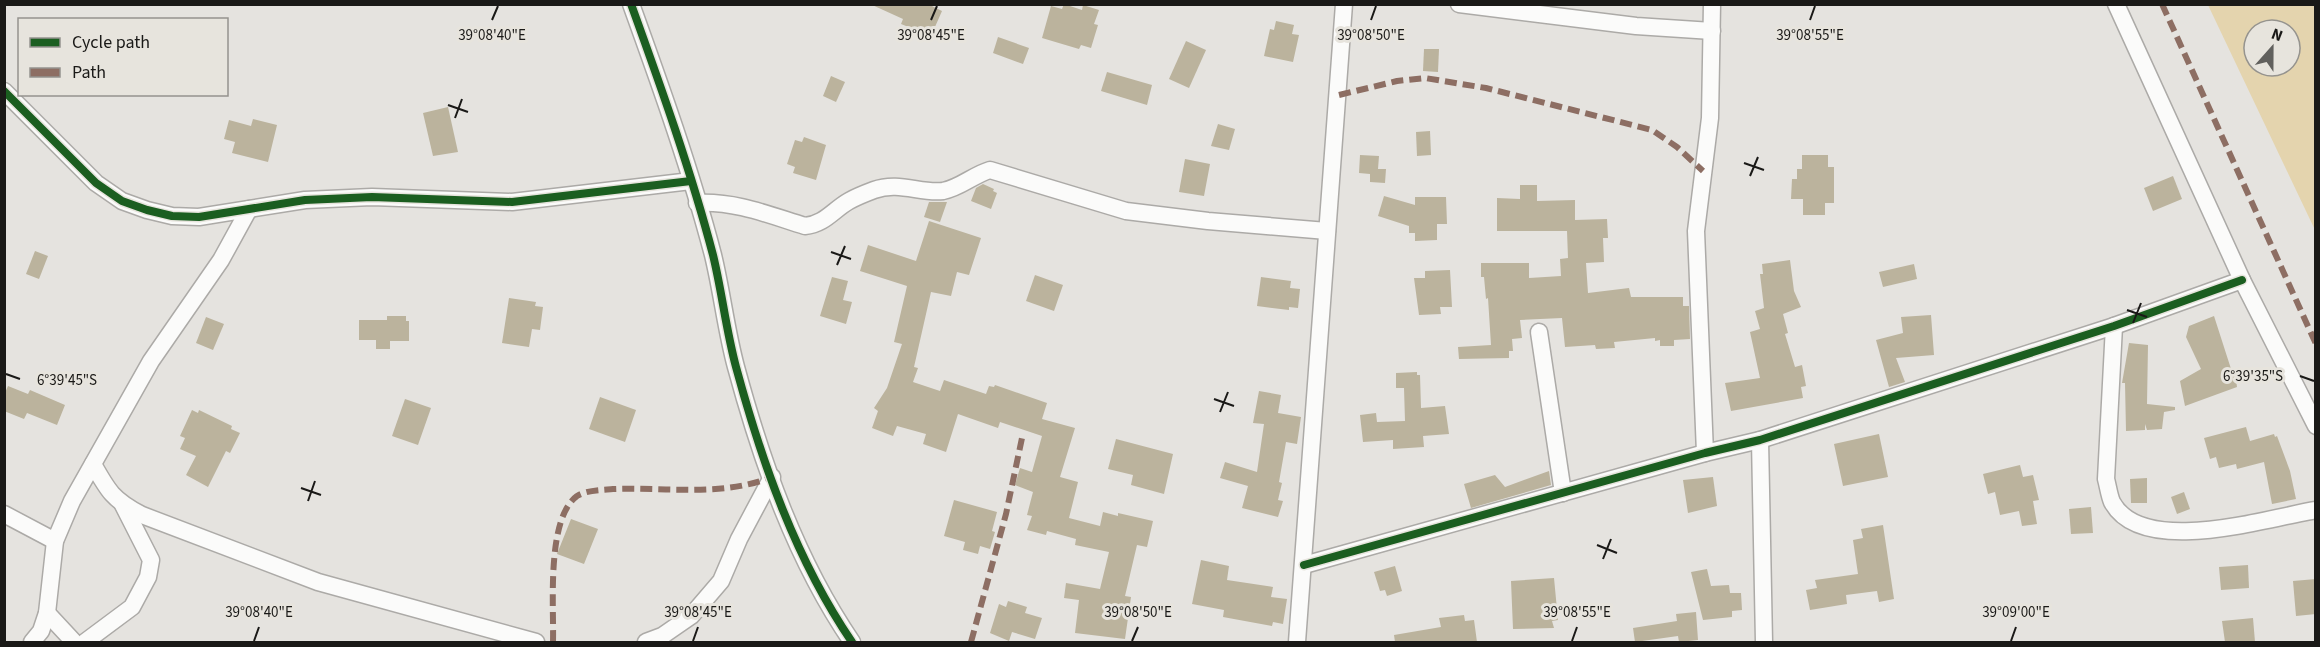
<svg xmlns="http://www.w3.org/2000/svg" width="2320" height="647" viewBox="0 0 2320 647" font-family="'Source Sans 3',sans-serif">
<rect width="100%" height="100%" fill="#e5e3df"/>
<!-- green -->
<path fill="#e4d4ae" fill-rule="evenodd" d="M2208 5H2315V230ZM2254 30H2290V66H2254Z"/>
<!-- building -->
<g fill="#bbb39d">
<path d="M870 4H928L942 11 931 36 901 24 903 19Z"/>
<path d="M1064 4 1082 10 1083 5 1099 10 1094 24 1098 25 1091 48 1081 45 1079 49 1042 38 1051 6 1062 9Z"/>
<path d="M1276 21 1294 25 1292 34 1299 35 1293 62 1264 56 1270 29 1274 30Z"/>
<path d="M998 37 1029 48 1023 64 993 53Z"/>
<path d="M1186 41 1206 50 1189 88 1169 79Z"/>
<path d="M1424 49H1439L1438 72 1423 71Z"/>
<path d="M1107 72 1152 85 1147 105 1101 91Z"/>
<path d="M831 76 845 82 836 102 823 96Z"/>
<path d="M448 107 458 152 433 156 423 113Z"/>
<path d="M253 119 277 125 268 162 232 153 235 142 224 139 229 120 251 126Z"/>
<path d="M1218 124 1235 129 1229 150 1211 146Z"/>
<path d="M1430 131 1431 155 1417 156 1416 132Z"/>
<path d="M804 137 826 145 816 180 793 173 795 167 787 164 795 140 802 142Z"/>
<path d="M1360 155 1379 156 1378 169H1386L1385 183 1370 182V174L1359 173Z"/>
<path d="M1802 155H1828V167H1834V203H1825V215H1803V199H1791L1792 179H1797V169H1802Z"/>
<path d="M1185 159 1210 164 1204 196 1179 192Z"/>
<path d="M2173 176 2182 199 2153 211 2144 188Z"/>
<path d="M983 184 994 189 993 191 997 193 991 209 971 201 976 188Z"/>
<path d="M1520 185H1537V201L1575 200V220L1607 219 1608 238H1603L1604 262 1586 263 1588 293 1629 288 1631 297H1683V306H1689L1690 339 1674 340V346H1660V340L1655 341V338L1614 342 1615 348 1596 349 1595 345 1565 347 1562 318 1520 320 1522 338 1512 339 1513 351H1509V358L1459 359 1458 347 1491 345 1488 298 1486 299 1484 277H1481V263H1529V278L1561 276 1560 259 1568 258 1567 231H1497V198L1520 199Z"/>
<path d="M1384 196 1415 205V197H1446L1447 224H1437V240L1415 241V233H1409V226L1378 216Z"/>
<path d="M929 202H947L940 222 924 217Z"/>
<path d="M929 221 981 238 969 275 957 272 951 296 931 292 914 367 918 368 913 382 940 391 944 380 986 394 989 386 994 387 995 385 1047 403 1042 419 1075 428 1060 477 1078 482 1069 518 1100 526 1103 512 1118 516V513L1153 521 1147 547 1137 545 1125 596 1131 597 1125 639 1075 633 1079 600 1064 598 1066 583 1100 589 1109 552 1075 545 1076 539 1047 531 1046 535 1027 530 1032 516 1027 515 1033 492 1015 485 1020 468 1032 472 1042 436 1000 422 998 428 958 414 946 452 923 444 926 434 897 426 893 436 872 428 878 411 874 408 887 388 902 344 894 342 907 286 860 271 868 245 916 261Z"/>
<path d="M35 251 48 256 39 279 26 274Z"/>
<path d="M1790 260 1794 291 1801 307 1783 314 1788 333 1785 334 1795 367 1802 365 1806 386 1801 387 1803 398 1731 411 1725 383 1760 378 1750 332 1760 329 1755 311 1764 308 1760 274H1763L1762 264Z"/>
<path d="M1914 264 1917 279 1883 287 1879 272Z"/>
<path d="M1450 270 1452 307H1440L1441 314 1419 315 1414 278H1425V271Z"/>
<path d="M1035 275 1063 285 1054 311 1026 301Z"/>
<path d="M832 277 848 281 843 300 852 302 846 324 820 316Z"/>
<path d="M1261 277 1291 281 1290 288 1300 289 1298 308 1289 307V310L1257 306Z"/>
<path d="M509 298 536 302 535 306 543 307 540 330 532 329 529 347 502 343Z"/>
<path d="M1931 315 1934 355 1896 358 1905 382 1889 387 1876 340 1903 333 1901 317Z"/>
<path d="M387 316H406V321H409V341H390V349H376V340H359V320H387Z"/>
<path d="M2214 316 2232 372H2235L2237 387 2185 406 2180 381 2201 369 2186 337 2189 326Z"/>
<path d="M206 317 224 324 213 350 196 343Z"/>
<path d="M2129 343 2148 345 2147 404 2175 407V410L2164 412 2162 429 2147 430 2145 424V430L2126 431 2125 383H2122Z"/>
<path d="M1417 372V375H1420L1421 408 1445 406 1449 434 1423 436 1424 447 1393 449V440L1363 442 1360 415 1376 413 1377 422 1405 421 1404 388H1396V373Z"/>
<path d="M8 386 28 394 30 390 65 405 57 425 27 413 24 419 4 411V395Z"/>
<path d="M1259 391 1281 395 1278 413 1301 417 1297 444 1286 442 1279 482 1282 483 1278 500 1283 501 1278 517 1242 508 1248 486 1220 478 1225 462 1257 472 1264 424 1253 423Z"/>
<path d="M600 397 636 410 625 442 589 429Z"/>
<path d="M405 399 431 408 418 445 392 436Z"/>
<path d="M192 410 198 413 199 410 232 426 231 429 240 433 230 453 226 451 208 487 186 475 196 456 180 449 185 438 180 436Z"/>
<path d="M2246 427 2250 441 2274 434 2275 437 2277 436 2290 471 2296 499 2272 504 2264 462 2237 469 2236 464 2219 468 2216 457 2210 459 2204 438Z"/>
<path d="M1879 434 1888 477 1843 486 1834 444Z"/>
<path d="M1116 439 1173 454 1164 494 1131 485 1133 475 1108 469Z"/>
<path d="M2020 465 2023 477 2033 475 2039 500 2033 501 2037 524 2022 526 2019 511 2000 515 1995 492 1988 494 1983 474Z"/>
<path d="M1549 471 1551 485 1471 508 1464 484 1495 475 1505 487Z"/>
<path d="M1713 477 1717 506 1688 513 1683 480Z"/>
<path d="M2147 478V503H2131L2130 479Z"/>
<path d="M2184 492 2190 509 2177 514 2171 497Z"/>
<path d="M954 500 997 512 992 531 995 532 990 549 980 546 978 554 963 550 965 542 944 536Z"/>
<path d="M2091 507 2093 533 2071 534 2069 509Z"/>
<path d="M571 519 598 529 584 564 557 554Z"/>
<path d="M1883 525 1894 599 1879 602 1877 591 1846 595 1847 604 1810 610 1806 590 1817 588 1815 580 1858 574 1853 540 1863 538 1861 529Z"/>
<path d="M1201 560 1229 566 1227 580 1273 587 1271 597 1287 599 1283 624 1273 622 1272 626 1223 617 1224 610 1192 604Z"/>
<path d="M2248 565 2249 588 2221 590 2219 567Z"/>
<path d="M1395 566 1402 591 1387 596 1385 590 1380 591 1374 572Z"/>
<path d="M1707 569 1711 586 1729 585 1730 593H1741L1742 610 1732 611V617L1703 620 1691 572Z"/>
<path d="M1554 578 1558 620 1552 621 1554 628 1513 629 1511 581Z"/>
<path d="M2316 579V614L2296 616 2293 581Z"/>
<path d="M1008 601 1027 607 1025 613 1042 618 1035 639 1012 632 1009 641 990 633 999 604 1006 607Z"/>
<path d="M1696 612 1698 640 1679 642 1678 636 1635 642 1633 628 1677 621 1676 614Z"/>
<path d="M1464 615 1465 621 1474 620 1477 642H1395L1394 635 1441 627 1439 618Z"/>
<path d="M2253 618 2255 642H2225L2222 621Z"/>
</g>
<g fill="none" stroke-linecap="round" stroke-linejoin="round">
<!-- street casing -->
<g stroke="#acaaa7" stroke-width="19">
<g id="street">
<path d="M631 4C661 87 691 171 713 255 722 292 726 330 736 367 762 463 796 560 852 642"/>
<path d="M1459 4 1636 26 1712 31"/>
<path d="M2116 4 2242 280 2316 426"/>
<path d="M4 91 96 183 122 201 147 210 172 216 199 217 305 200 372 197 512 202 691 181"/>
<path d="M697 203C736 201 769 215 805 226 825 224 833 210 849 201 856 197 866 193 874 190 899 181 921 194 943 191 960 188 973 175 990 170L1126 211 1208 221 1327 231"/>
<path d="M2114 326 2106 479C2108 486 2109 495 2112 502 2142 558 2267 518 2316 510"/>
<path d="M1539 332 1563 493"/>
<path d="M1760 440 1764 642"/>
<path d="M1705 453 1696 231 1710 118 1712 4"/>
<path d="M93 464C108 491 113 500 142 515L318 582 536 642"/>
<path d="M4 514 55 541"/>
<path d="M1304 565 1705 453 1760 440 2114 326 2242 280"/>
<path d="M47 613 74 642"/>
<path d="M32 642 41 631 47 613 55 541 72 501 151 361 221 260 249 209"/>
<path d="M85 642 132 607 148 577 151 560 123 505"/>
<path d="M646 642 662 636 691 616 721 581 739 539 772 477"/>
<path d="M1297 642 1344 4"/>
</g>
</g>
<!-- street -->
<use href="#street" stroke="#fbfbfa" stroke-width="16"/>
<!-- quiet -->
<g stroke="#8d6e63" stroke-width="6" stroke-dasharray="12 6" stroke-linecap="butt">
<path d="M2162 4 2316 344"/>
<path d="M1339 95 1397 81 1425 78 1486 88 1652 130 1677 147 1703 171"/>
<path d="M553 642C554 607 546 519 577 496 587 490 602 490 613 489 666 487 722 497 772 477"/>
<path d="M971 642 1006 514 1022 438"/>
</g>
<!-- cycleway casing -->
<g stroke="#e7e4dd" stroke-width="11">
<g id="cycleway">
<path d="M631 4C661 87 691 171 713 255 722 292 726 330 736 367 762 463 796 560 852 642"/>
<path d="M4 91 96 183 122 201 147 210 172 216 199 217 305 200 372 197 512 202 691 181"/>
<path d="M1304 565 1705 453 1760 440 2114 326 2242 280"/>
</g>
</g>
<!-- cycleway -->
<use href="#cycleway" stroke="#1b5e20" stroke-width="8"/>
</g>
<!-- ticks -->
<path fill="none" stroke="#1a1917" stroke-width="2" d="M492 20 498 6M931 20 937 6M1371 20 1376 6M1810 20 1815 6M448 105 468 112M455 118 462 99M1744 163 1764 170M1750 176 1758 157M831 252 851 259M837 265 845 246M2127 310 2147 317M2133 323 2141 303M6 374 20 379M2300 376 2314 381M1214 399 1234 406M1220 412 1228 392M301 488 321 495M308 501 315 481M1597 545 1617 553M1603 559 1611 539M254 641 259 627M693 641 698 627M1132 641 1138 627M1572 641 1577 627M2011 641 2016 627"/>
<g font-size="15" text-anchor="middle" fill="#1a1917" stroke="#e7e4dd" stroke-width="6" stroke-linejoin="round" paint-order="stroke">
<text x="492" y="40">39°08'40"E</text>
<text x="931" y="40">39°08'45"E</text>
<text x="1371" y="40">39°08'50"E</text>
<text x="1810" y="40">39°08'55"E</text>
<text x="2253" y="381">6°39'35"S</text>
<text x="67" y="385">6°39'45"S</text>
<text x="259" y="617">39°08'40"E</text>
<text x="698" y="617">39°08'45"E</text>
<text x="1138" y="617">39°08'50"E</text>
<text x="1577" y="617">39°08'55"E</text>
<text x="2016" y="617">39°09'00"E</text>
</g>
<!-- border -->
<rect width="2320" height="647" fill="none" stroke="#1a1917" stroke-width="12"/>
<!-- legend -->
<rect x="18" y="18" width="210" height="78" fill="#e7e4dd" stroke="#95938e" stroke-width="1.5"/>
<rect x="30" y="38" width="30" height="9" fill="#1b5e20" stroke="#95938e" stroke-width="1.5"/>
<text x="72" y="48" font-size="18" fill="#1a1917">Cycle path</text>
<rect x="30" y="68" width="30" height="9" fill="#8d6e63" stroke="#95938e" stroke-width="1.5"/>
<text x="72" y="78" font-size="18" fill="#1a1917">Path</text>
<!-- north arrow -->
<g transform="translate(2272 48) rotate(21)"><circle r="28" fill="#e7e4dd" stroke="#95938e" stroke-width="1.5"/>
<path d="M0-4.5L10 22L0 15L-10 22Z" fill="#61605d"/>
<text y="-9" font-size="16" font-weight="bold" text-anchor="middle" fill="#1a1917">N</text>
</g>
</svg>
